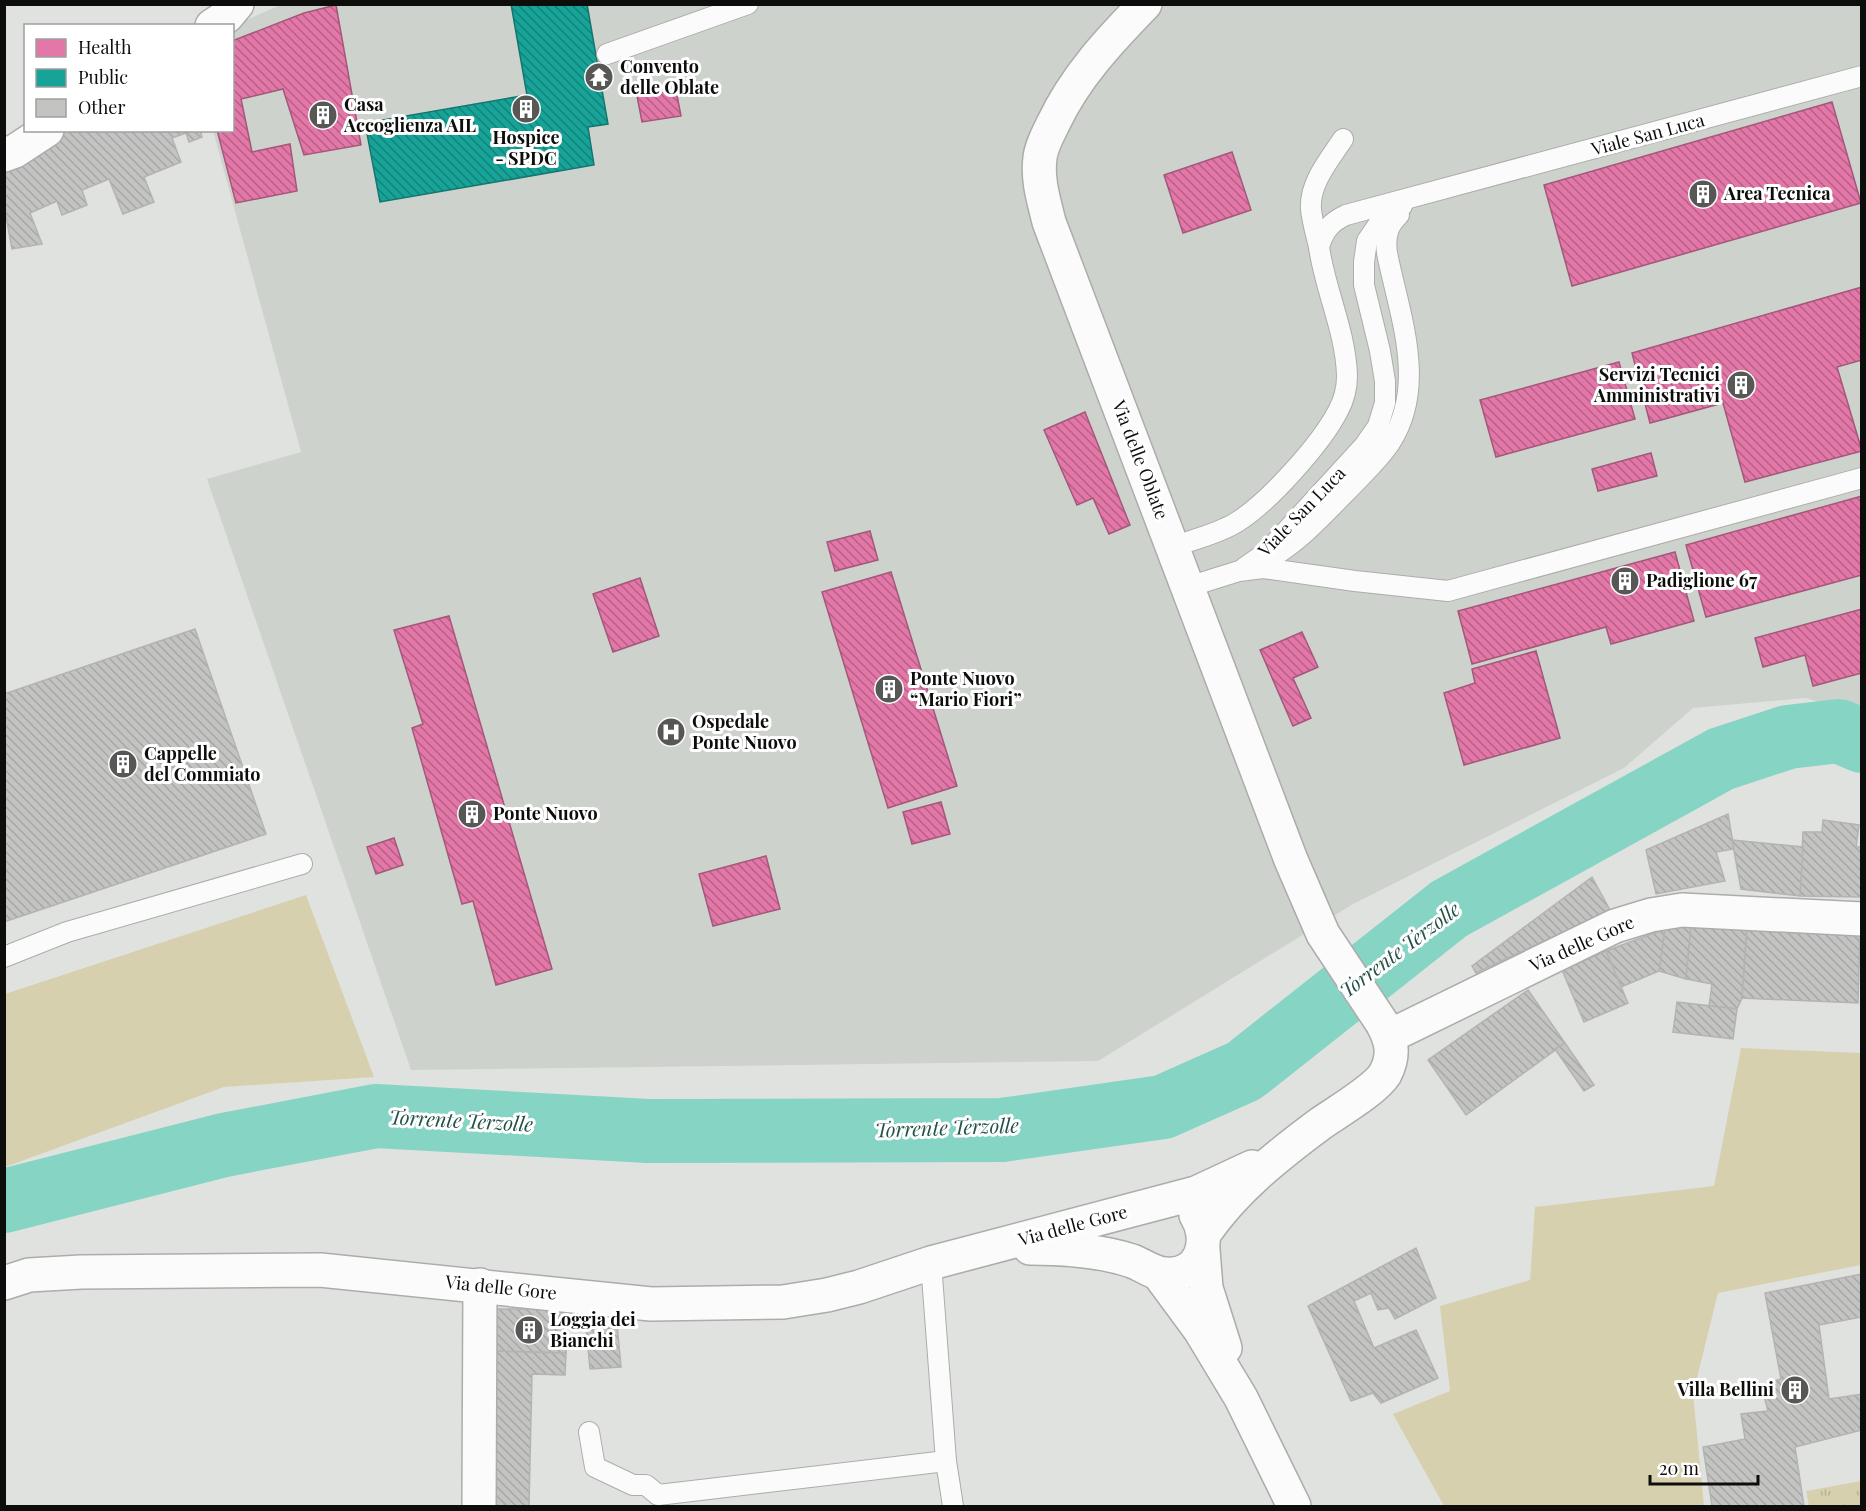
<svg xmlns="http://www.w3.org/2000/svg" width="1866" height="1511" viewBox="0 0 1866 1511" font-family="'Playfair Display',serif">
<defs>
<pattern id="grass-tufts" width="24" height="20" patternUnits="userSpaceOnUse" patternTransform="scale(1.5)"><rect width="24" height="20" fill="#d7d0af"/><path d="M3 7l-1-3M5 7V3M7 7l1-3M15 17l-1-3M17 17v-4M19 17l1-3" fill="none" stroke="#b7b195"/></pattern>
<pattern id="health-back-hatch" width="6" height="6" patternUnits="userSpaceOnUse" patternTransform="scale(1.5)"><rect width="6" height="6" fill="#e377a8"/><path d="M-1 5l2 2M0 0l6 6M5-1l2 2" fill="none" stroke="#b66087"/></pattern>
<pattern id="public-back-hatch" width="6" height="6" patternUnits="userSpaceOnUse" patternTransform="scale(1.5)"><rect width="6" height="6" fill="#17a398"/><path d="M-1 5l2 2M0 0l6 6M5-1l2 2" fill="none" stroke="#13837a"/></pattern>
<pattern id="building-back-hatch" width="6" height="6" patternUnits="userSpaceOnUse" patternTransform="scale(1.5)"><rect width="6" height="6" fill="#c3c4c2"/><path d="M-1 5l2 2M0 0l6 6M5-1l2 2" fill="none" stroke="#a6a7a6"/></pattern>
</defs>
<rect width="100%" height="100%" fill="#e0e2df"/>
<!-- built -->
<path fill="#ced2cc" d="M280 5H1861V715L1806 698 1693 708 1624 768 1353 904 1098 1061 411 1070 207 479 301 452 213 131 232 130 233 26Z"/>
<!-- grass -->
<path fill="url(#grass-tufts)" d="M1861 1481V1506H1809L1806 1491Z"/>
<!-- green -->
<g fill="#d7d0af">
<path d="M306 895 374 1077 224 1087 5 1167V994Z"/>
<path d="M1741 1048 1861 1053V1265L1718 1293 1693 1394 1704 1506H1444L1393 1414 1450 1391 1440 1306 1530 1280 1535 1207 1714 1186Z"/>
</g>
<!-- health -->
<g fill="url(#health-back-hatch)" stroke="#a35879" stroke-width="1.5">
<path d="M336 5 361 145 304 155 283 89 241 99 252 152 290 144 297 191 236 203 217 130H232V41L304 13Z"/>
<path d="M676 90 681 116 642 122 637 96Z"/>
<path d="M1832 102 1861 203 1572 286 1544 185Z"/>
<path d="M1232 152 1251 210 1183 233 1164 175Z"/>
<path d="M1862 287V360L1837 367 1862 451 1745 482 1723 403 1650 423 1632 353Z"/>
<path d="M1619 362 1635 419 1496 457 1480 400Z"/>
<path d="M1085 412 1130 525 1109 534 1093 498 1077 505 1044 430Z"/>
<path d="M1651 453 1657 476 1598 491 1592 469Z"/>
<path d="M1862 496V575L1706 617 1686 545Z"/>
<path d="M870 531 878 560 835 571 827 542Z"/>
<path d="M1675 552 1694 621 1611 644 1606 627 1472 664 1458 611Z"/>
<path d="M891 572 957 786 888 808 822 592Z"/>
<path d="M640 578 659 636 613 652 593 594Z"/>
<path d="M1862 609V673L1813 686 1805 655 1763 667 1755 638Z"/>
<path d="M449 616 552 969 496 985 473 901 462 904 412 728 423 724 394 630Z"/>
<path d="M1302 632 1318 667 1293 678 1311 718 1293 726 1260 650Z"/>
<path d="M1536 651 1560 738 1464 765 1444 693 1475 683 1472 669Z"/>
<path d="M941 802 950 834 912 844 903 812Z"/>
<path d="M394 838 403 865 376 874 367 847Z"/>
<path d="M766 856 780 909 713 926 699 874Z"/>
</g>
<!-- public -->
<path fill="url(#public-back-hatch)" stroke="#14766e" stroke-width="1.5" d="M511 4H587L608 124 588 127 594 165 380 202 365 123 527 95Z"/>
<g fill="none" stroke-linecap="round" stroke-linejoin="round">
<!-- river -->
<path stroke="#86d4c3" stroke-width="64" d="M4 1201 224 1145 376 1116 648 1131 1002 1130 1163 1107 1244 1071 1449 909 1721 759 1788 737 1839 731 1862 741"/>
</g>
<!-- building -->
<g fill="url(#building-back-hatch)" stroke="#b3b4b2" stroke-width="1.5">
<path d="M68 130H200L202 137 189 142 186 133 172 138 181 162 144 177 154 202 123 214 109 179 82 190 87 205 62 215 57 201 30 213 42 244 12 249 4 206V167Z"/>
<path d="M195 629 266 834 4 922V694Z"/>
<path d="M1728 814 1734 849 1716 852 1725 881 1656 894 1646 850Z"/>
<path d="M1823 820 1859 825 1856 847H1862V897L1800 896 1803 832H1822Z"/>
<path d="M1732 840 1803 847 1800 896 1741 889Z"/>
<path d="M1592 877 1610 910 1476 973 1472 966Z"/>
<path d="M1691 926 1686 979 1659 971 1665 929Z"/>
<path d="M1691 926 1747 928 1742 998 1737 1009 1709 1006 1712 984 1686 979Z"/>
<path d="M1747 928 1860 934 1858 1003 1742 998Z"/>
<path d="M1665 929 1659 971 1621 987 1606 951Z"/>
<path d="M1606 951 1628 1003 1584 1022 1562 970Z"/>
<path d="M1528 990 1565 1043 1466 1115 1428 1060Z"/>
<path d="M1677 1002 1737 1009 1733 1039 1673 1032Z"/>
<path d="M1565 1043 1594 1085 1584 1091 1555 1049Z"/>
<path d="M1416 1248 1436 1298 1395 1319 1389 1308 1378 1310 1371 1293 1354 1301 1374 1348 1416 1330 1438 1378 1381 1403 1373 1393 1351 1401 1308 1306Z"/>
<path d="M1862 1274V1317L1819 1325 1829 1399 1862 1394V1430L1795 1447 1804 1506H1712L1703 1447 1745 1439 1741 1414 1768 1411 1761 1385 1781 1379 1765 1293Z"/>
<path d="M493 1309H566V1353L492 1351Z"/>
<path d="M617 1324 621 1367 590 1369 586 1327Z"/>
<path d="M492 1351 566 1353 565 1375 532 1374 529 1506H488Z"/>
</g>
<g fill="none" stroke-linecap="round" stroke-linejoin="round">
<!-- lane casing -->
<g stroke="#acadab" stroke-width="22">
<g id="lane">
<path d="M607 54 748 4"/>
<path d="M1319 247C1316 234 1312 221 1311 209 1309 183 1330 159 1343 139"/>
<path d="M1173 547C1194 539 1218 534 1237 522 1268 503 1321 444 1338 411 1344 400 1347 389 1347 376 1346 332 1325 290 1319 247 1324 230 1331 222 1346 215L1862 76"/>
<path d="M1272 557C1301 540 1323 515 1347 491 1361 476 1378 461 1390 443 1428 385 1399 314 1387 253 1385 238 1387 226 1399 215"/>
<path d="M1244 568 1267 552 1364 446 1378 426 1385 403V381L1380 351 1364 285V262L1367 241 1380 222 1402 206"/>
<path d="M1188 587 1239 571 1263 568 1355 581 1448 591 1862 478"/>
<path d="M4 957 67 932 302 864"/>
<path d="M931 1263 946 1461 953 1506"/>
<path d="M589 1432 595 1467 633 1485H646L658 1495 946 1461"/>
</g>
</g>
<!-- street casing -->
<g stroke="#acadab" stroke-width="36">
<g id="street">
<path d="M212 26 227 16 237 4"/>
<path d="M4 155 15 151 47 130"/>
<path d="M1390 1036 1615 926 1651 915 1682 910 1862 919"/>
<path d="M479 1506 480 1285"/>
</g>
</g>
<!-- secondary casing -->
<g stroke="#acadab" stroke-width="36">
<g id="secondary">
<path d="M1145 4C1109 41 1075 77 1053 124 1048 134 1041 147 1040 158 1037 180 1044 201 1049 222L1291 860 1323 934 1382 1023C1392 1041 1395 1055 1385 1074 1375 1090 1337 1112 1320 1124 1277 1156 1235 1189 1204 1234"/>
<path d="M1030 1248C1064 1248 1099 1250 1132 1261 1143 1265 1154 1274 1166 1274 1201 1277 1212 1240 1196 1215"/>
<path d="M1203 1250 1206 1288 1225 1348"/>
<path d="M1158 1273 1200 1330 1241 1398 1294 1506"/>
<path d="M4 1283 29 1275 81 1272 320 1270 651 1304 783 1302 827 1295 859 1287 931 1263 1196 1193 1252 1167"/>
</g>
</g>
<!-- lane -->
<use href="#lane" stroke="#fafbfa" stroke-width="20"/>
<!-- street -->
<use href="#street" stroke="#fafbfa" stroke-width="33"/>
<!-- secondary -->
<use href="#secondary" stroke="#fafbfa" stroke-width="33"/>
</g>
<!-- icons -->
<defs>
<g id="temple-disc" transform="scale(1.5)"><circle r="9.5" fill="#575856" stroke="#fff"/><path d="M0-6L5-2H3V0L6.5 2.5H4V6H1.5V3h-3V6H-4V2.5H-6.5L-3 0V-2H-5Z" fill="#fff"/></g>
<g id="building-disc" transform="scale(1.5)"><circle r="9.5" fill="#575856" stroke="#fff"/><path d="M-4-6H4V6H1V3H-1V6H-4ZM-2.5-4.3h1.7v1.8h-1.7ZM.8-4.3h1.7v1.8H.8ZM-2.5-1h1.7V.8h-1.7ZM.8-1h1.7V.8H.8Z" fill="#fff"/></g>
<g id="hospital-disc" transform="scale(1.5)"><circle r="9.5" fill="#575856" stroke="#fff"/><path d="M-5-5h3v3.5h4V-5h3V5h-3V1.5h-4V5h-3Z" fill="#fff"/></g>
</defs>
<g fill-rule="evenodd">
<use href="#temple-disc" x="599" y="77"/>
<use href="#building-disc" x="526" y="109"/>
<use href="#building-disc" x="323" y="115"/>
<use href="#building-disc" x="1703" y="194"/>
<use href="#building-disc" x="1741" y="385"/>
<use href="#building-disc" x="1625" y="581"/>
<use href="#building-disc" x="889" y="689"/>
<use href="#hospital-disc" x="671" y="732"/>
<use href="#building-disc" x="123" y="764"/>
<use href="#building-disc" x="472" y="814"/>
<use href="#building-disc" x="529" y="1330"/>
<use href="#building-disc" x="1795" y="1390"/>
</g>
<g text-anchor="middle" stroke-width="6" stroke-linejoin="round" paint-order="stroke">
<!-- poi labels -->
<g font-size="18" font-weight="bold" fill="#0d0e0c" stroke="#fff" text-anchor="start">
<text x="620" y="73">Convento<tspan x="620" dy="21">delle Oblate</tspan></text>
<text x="344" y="111">Casa<tspan x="344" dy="21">Accoglienza AIL</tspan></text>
<text x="526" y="144" text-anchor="middle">Hospice<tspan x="526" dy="21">- SPDC</tspan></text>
<text x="1724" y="200">Area Tecnica</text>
<text x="1720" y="381" text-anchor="end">Servizi Tecnici<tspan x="1720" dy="21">Amministrativi</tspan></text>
<text x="1646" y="587">Padiglione 67</text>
<text x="910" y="685">Ponte Nuovo<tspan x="910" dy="21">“Mario Fiori”</tspan></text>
<text x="692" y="728">Ospedale<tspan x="692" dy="21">Ponte Nuovo</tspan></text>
<text x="144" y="760">Cappelle<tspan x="144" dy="21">del Commiato</tspan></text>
<text x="493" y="820">Ponte Nuovo</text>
<text x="550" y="1326">Loggia dei<tspan x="550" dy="21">Bianchi</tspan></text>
<text x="1774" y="1396" text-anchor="end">Villa Bellini</text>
</g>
<!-- street labels -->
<g font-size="18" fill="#0d0e0c" stroke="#fff">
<text transform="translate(1648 135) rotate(-15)" y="6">Viale San Luca</text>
<text transform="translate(1140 460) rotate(69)" y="6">Via delle Oblate</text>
<text transform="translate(1302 512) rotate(-46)" y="6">Viale San Luca</text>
<text transform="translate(1582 944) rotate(-24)" y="6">Via delle Gore</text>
<text transform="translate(1073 1226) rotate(-15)" y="6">Via delle Gore</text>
<text transform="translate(501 1288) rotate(6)" y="6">Via delle Gore</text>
</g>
<!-- water labels -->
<g font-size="20" font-style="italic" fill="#215147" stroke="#fff">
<text transform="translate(1400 950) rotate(-37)" y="7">Torrente Terzolle</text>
<text transform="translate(461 1121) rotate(3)" y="7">Torrente Terzolle</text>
<text transform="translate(947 1128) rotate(-2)" y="7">Torrente Terzolle</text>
</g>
</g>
<!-- border -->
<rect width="1866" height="1511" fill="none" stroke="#0d0e0c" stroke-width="12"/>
<!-- legend -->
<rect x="24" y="24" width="210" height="108" fill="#ffffff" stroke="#9e9f9e" stroke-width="1.5"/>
<rect x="36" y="39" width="30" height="18" fill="#e377a8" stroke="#9e9f9e" stroke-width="1.5"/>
<text x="78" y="54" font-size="18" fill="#0d0e0c">Health</text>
<rect x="36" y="69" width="30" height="18" fill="#17a398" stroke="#9e9f9e" stroke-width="1.5"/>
<text x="78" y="84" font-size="18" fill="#0d0e0c">Public</text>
<rect x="36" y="99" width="30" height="18" fill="#c3c4c2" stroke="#9e9f9e" stroke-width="1.5"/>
<text x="78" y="114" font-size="18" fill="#0d0e0c">Other</text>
<!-- scale -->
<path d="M1650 1475v9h108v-9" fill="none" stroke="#0d0e0c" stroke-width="3"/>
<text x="1659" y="1475" font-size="18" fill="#0d0e0c" stroke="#ffffff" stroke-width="4.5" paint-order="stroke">20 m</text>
</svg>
